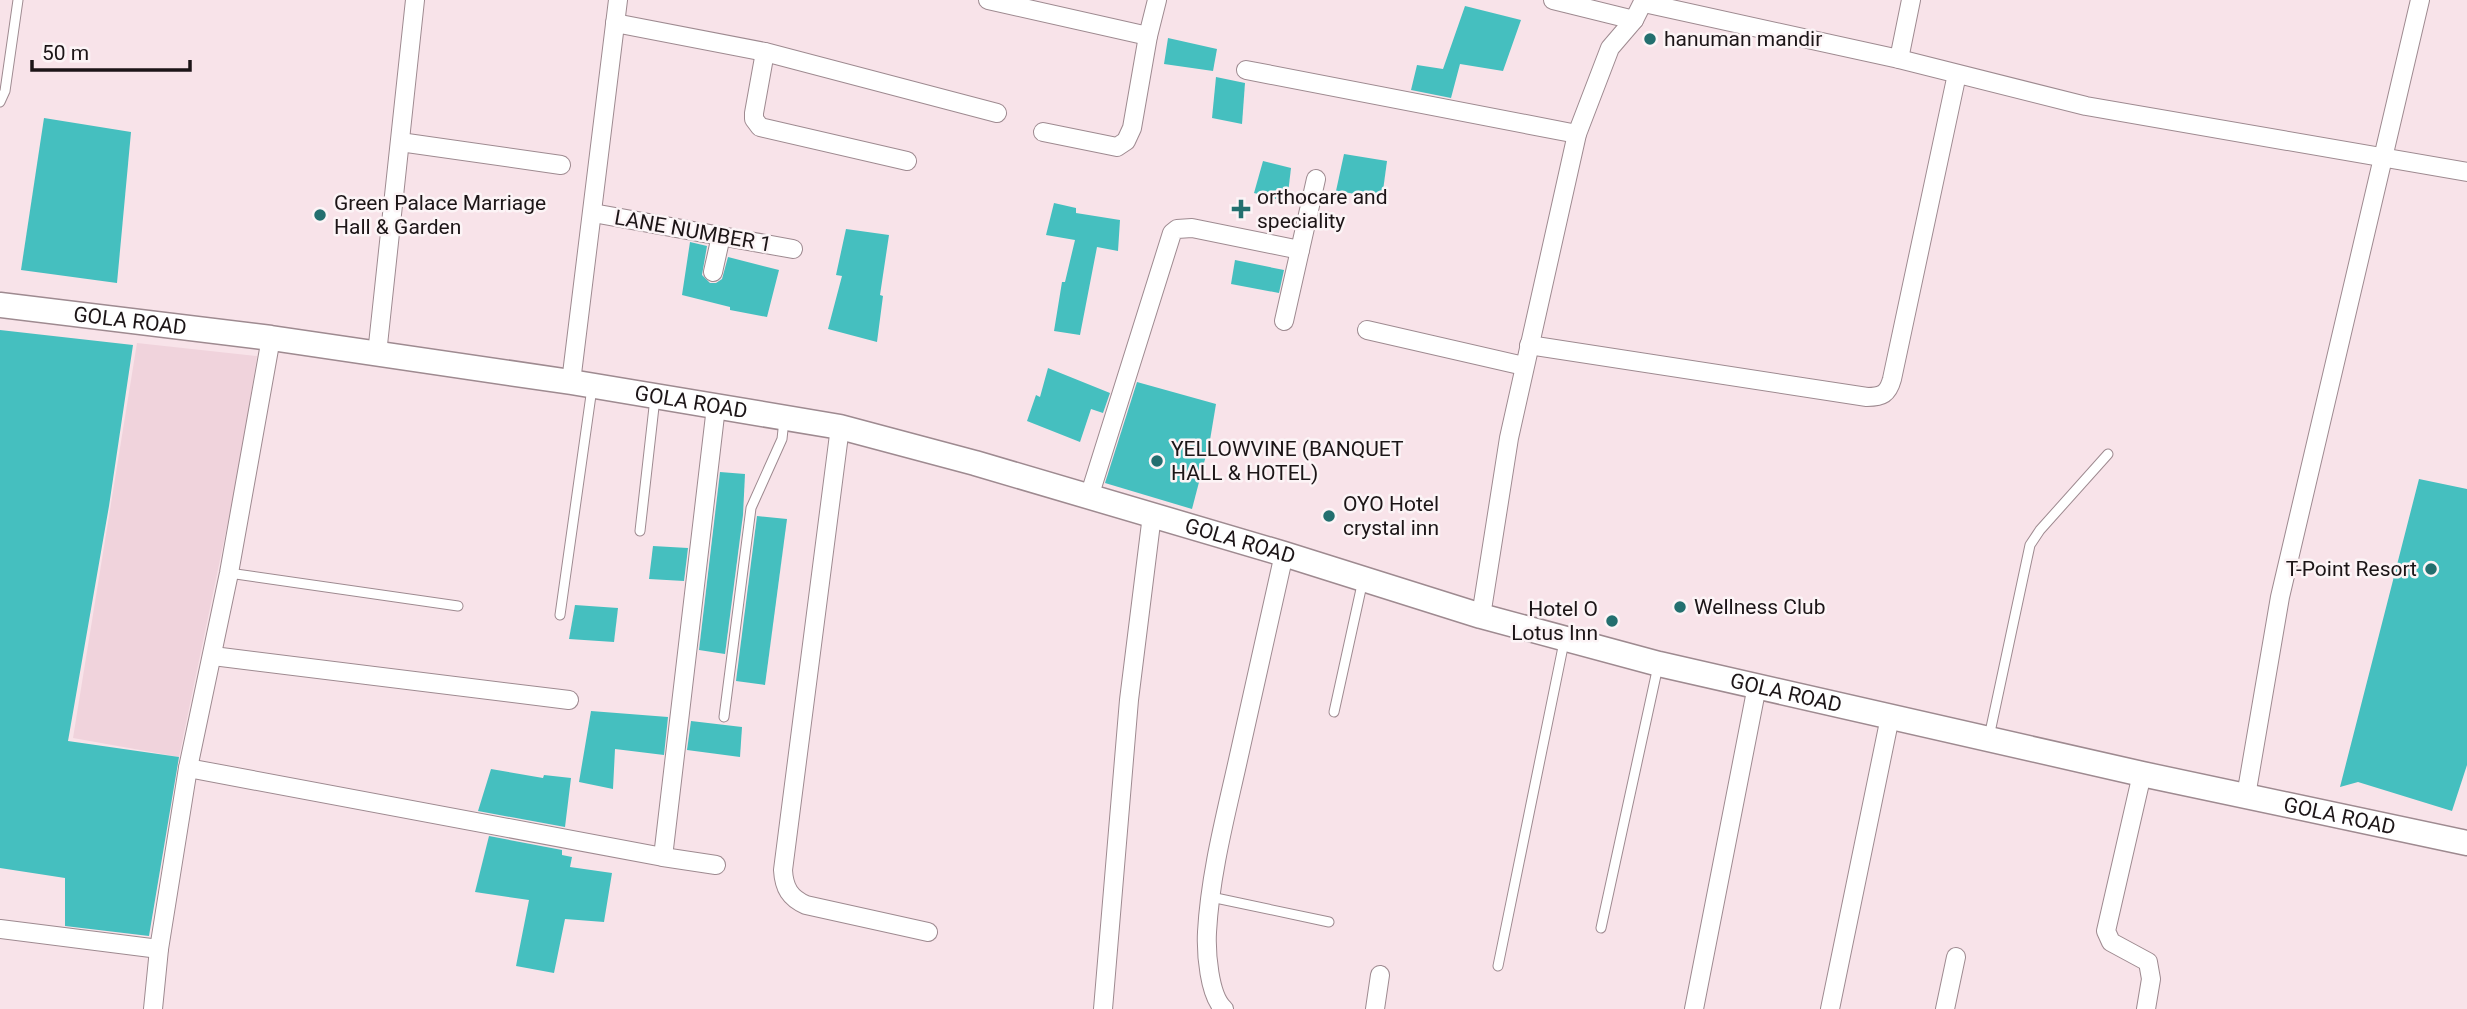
<svg xmlns="http://www.w3.org/2000/svg" width="2467" height="1009" viewBox="0 0 2467 1009" font-family="Roboto,sans-serif">
<rect width="100%" height="100%" fill="#f8e3e9"/>
<!-- built -->
<path fill="#f0d3dc" d="M137 343 257 356 241 459 179 757 73 738Z"/>
<!-- building -->
<g fill="#45bfbf">
<path d="M1465 6 1521 20 1503 71 1460 64 1451 98 1411 90 1417 65 1443 69Z"/>
<path d="M1168 38 1217 49 1213 71 1164 64Z"/>
<path d="M1216 77 1245 83 1242 124 1212 118Z"/>
<path d="M44 118 131 132 117 283 21 270Z"/>
<path d="M1344 154 1387 161 1382 198 1336 191Z"/>
<path d="M1263 161 1291 168 1287 202 1254 193Z"/>
<path d="M1054 203 1076 208V213L1120 220 1118 251 1097 247 1080 335 1054 331 1062 282H1065L1075 240 1046 235Z"/>
<path d="M846 229 889 235 880 295 883 296 877 342 828 329 842 276 836 275Z"/>
<path d="M690 242 707 246 702 275 710 283H716L722 279 728 257 779 270 767 317 730 310V307L682 295Z"/>
<path d="M1235 260 1284 270 1279 293 1231 284Z"/>
<path d="M0 330 133 345 109 506 68 741 179 757 149 936 65 926V878L0 868Z"/>
<path d="M1048 368 1110 393 1103 413 1091 409 1080 442 1027 421 1036 395 1040 397Z"/>
<path d="M1137 382 1216 404 1210 440 1192 509 1105 483Z"/>
<path d="M720 472 745 474 743 515 725 654 699 650Z"/>
<path d="M2419 479 2467 489V765L2452 811 2358 782 2340 787Z"/>
<path d="M757 516 787 519 765 685 736 681Z"/>
<path d="M653 546 688 548 684 581 649 579Z"/>
<path d="M575 605 618 608 614 642 569 639Z"/>
<path d="M591 711 668 717 664 755 615 749 613 789 579 782Z"/>
<path d="M691 721 742 727 740 757 687 750Z"/>
<path d="M491 769 543 778 544 775 571 778 565 827 478 811Z"/>
<path d="M489 836 562 850V855L572 857 570 867 612 873 604 922 565 919 554 973 516 966 529 900 475 892Z"/>
</g>
<g fill="none" stroke-linecap="round" stroke-linejoin="round">
<!-- lane casing -->
<g stroke="#9e8a90" stroke-width="11">
<g id="lane">
<path d="M0 102 5 91 18 0"/>
<path d="M640 531 655 398"/>
<path d="M229 573 458 606"/>
<path d="M560 615 592 388"/>
<path d="M1334 712 1363 580"/>
<path d="M724 717 751 508 782 439 784 420"/>
<path d="M1989 737 2030 545 2040 530 2108 454"/>
<path d="M1211 897 1329 922"/>
<path d="M1601 928 1658 666"/>
<path d="M1498 966 1564 642"/>
</g>
</g>
<!-- street casing -->
<g stroke="#9e8a90" stroke-width="20">
<g id="street">
<path d="M988 0 1148 36"/>
<path d="M1553 0 1634 20"/>
<path d="M1644 3 1899 59 2086 106 2467 172"/>
<path d="M615 23 765 52 997 113"/>
<path d="M765 52 754 113V119L760 127 907 161"/>
<path d="M1899 59 1911 0"/>
<path d="M1246 70 1577 134"/>
<path d="M1043 132 1117 147 1126 141 1132 128 1148 36 1157 0"/>
<path d="M400 142 561 165"/>
<path d="M593 213 793 249"/>
<path d="M713 272 721 236"/>
<path d="M1284 321 1316 179"/>
<path d="M1367 330 1524 366"/>
<path d="M1529 345 1867 397C1882 397 1888 394 1892 379L1957 74"/>
<path d="M377 354 415 0"/>
<path d="M571 382 618 0"/>
<path d="M840 427 783 870C784 888 790 898 806 905L928 932"/>
<path d="M1089 497 1172 233 1177 229 1192 228 1300 250"/>
<path d="M1481 616 1509 438 1577 134 1610 48 1634 20 1644 0"/>
<path d="M213 656 569 700"/>
<path d="M188 768 663 857 716 865"/>
<path d="M2142 774 2106 931 2111 942 2148 962 2151 979 2146 1009"/>
<path d="M2246 796 2280 597 2420 0"/>
<path d="M663 857 716 407"/>
<path d="M0 929 159 949"/>
<path d="M153 1009 159 949 188 768 229 573 271 338"/>
<path d="M1103 1009 1129 700 1152 515"/>
<path d="M1224 1009C1209 996 1206 952 1207 932 1210 877 1224 822 1236 769 1252 697 1268 626 1284 554"/>
<path d="M1375 1009 1380 975"/>
<path d="M1694 1009 1757 686"/>
<path d="M1830 1009 1890 717"/>
<path d="M1945 1009 1956 957"/>
</g>
</g>
<!-- secondary casing -->
<g stroke="#9e8a90" stroke-width="27">
<g id="secondary">
<path id="s1" d="M0 305 271 338 571 382 840 427 975 463 1284 554 1481 616 1659 664 2142 774 2467 843"/>
</g>
</g>
<!-- lane -->
<use href="#lane" stroke="#fff" stroke-width="9"/>
<!-- street -->
<use href="#street" stroke="#fff" stroke-width="18"/>
<!-- secondary -->
<use href="#secondary" stroke="#fff" stroke-width="24"/>
</g>
<!-- markers -->
<g fill="#236f6f" stroke="#fcf4f6" stroke-width="2.5">
<circle cx="1650" cy="39" r="7"/>
<path d="M1237.5 198.5h7v7h7v7h-7v7h-7v-7h-7v-7h7z"/>
<circle cx="320" cy="215" r="7"/>
<circle cx="1157" cy="461" r="7"/>
<circle cx="1329" cy="516" r="7"/>
<circle cx="2431" cy="569" r="7"/>
<circle cx="1680" cy="607" r="7"/>
<circle cx="1612" cy="621" r="7"/>
</g>
<g text-anchor="middle" stroke-width="5" stroke-linejoin="round" paint-order="stroke">
<!-- poi labels -->
<g font-size="21" fill="#1c1517" stroke="#fcf4f6" text-anchor="start">
<text x="1664" y="46">hanuman mandir</text>
<text x="1257" y="204">orthocare and<tspan x="1257" dy="24">speciality</tspan></text>
<text x="334" y="210">Green Palace Marriage<tspan x="334" dy="24">Hall &amp; Garden</tspan></text>
<text x="1171" y="456">YELLOWVINE (BANQUET<tspan x="1171" dy="24">HALL &amp; HOTEL)</tspan></text>
<text x="1343" y="511">OYO Hotel<tspan x="1343" dy="24">crystal inn</tspan></text>
<text x="2417" y="576" text-anchor="end">T-Point Resort</text>
<text x="1694" y="614">Wellness Club</text>
<text x="1598" y="616" text-anchor="end">Hotel O<tspan x="1598" dy="24">Lotus Inn</tspan></text>
</g>
<!-- street labels -->
<g font-size="21" fill="#1c1517" stroke="#fcf4f6">
<text transform="translate(693 231) rotate(10)" y="7">LANE NUMBER 1</text>
<text dy="7" stroke="none"><textPath href="#s1" startOffset="131">GOLA ROAD</textPath></text>
<text dy="7" stroke="none"><textPath href="#s1" startOffset="698">GOLA ROAD</textPath></text>
<text dy="7" stroke="none"><textPath href="#s1" startOffset="1265">GOLA ROAD</textPath></text>
<text dy="7" stroke="none"><textPath href="#s1" startOffset="1832">GOLA ROAD</textPath></text>
<text dy="7" stroke="none"><textPath href="#s1" startOffset="2399">GOLA ROAD</textPath></text>
</g>
</g>
<!-- scale -->
<path d="M32 60v10h158v-10" fill="none" stroke="#1c1517" stroke-width="3.5"/>
<text x="42" y="60" font-size="21" fill="#1c1517" stroke="#fcf4f6" stroke-width="5" paint-order="stroke">50 m</text>
</svg>
